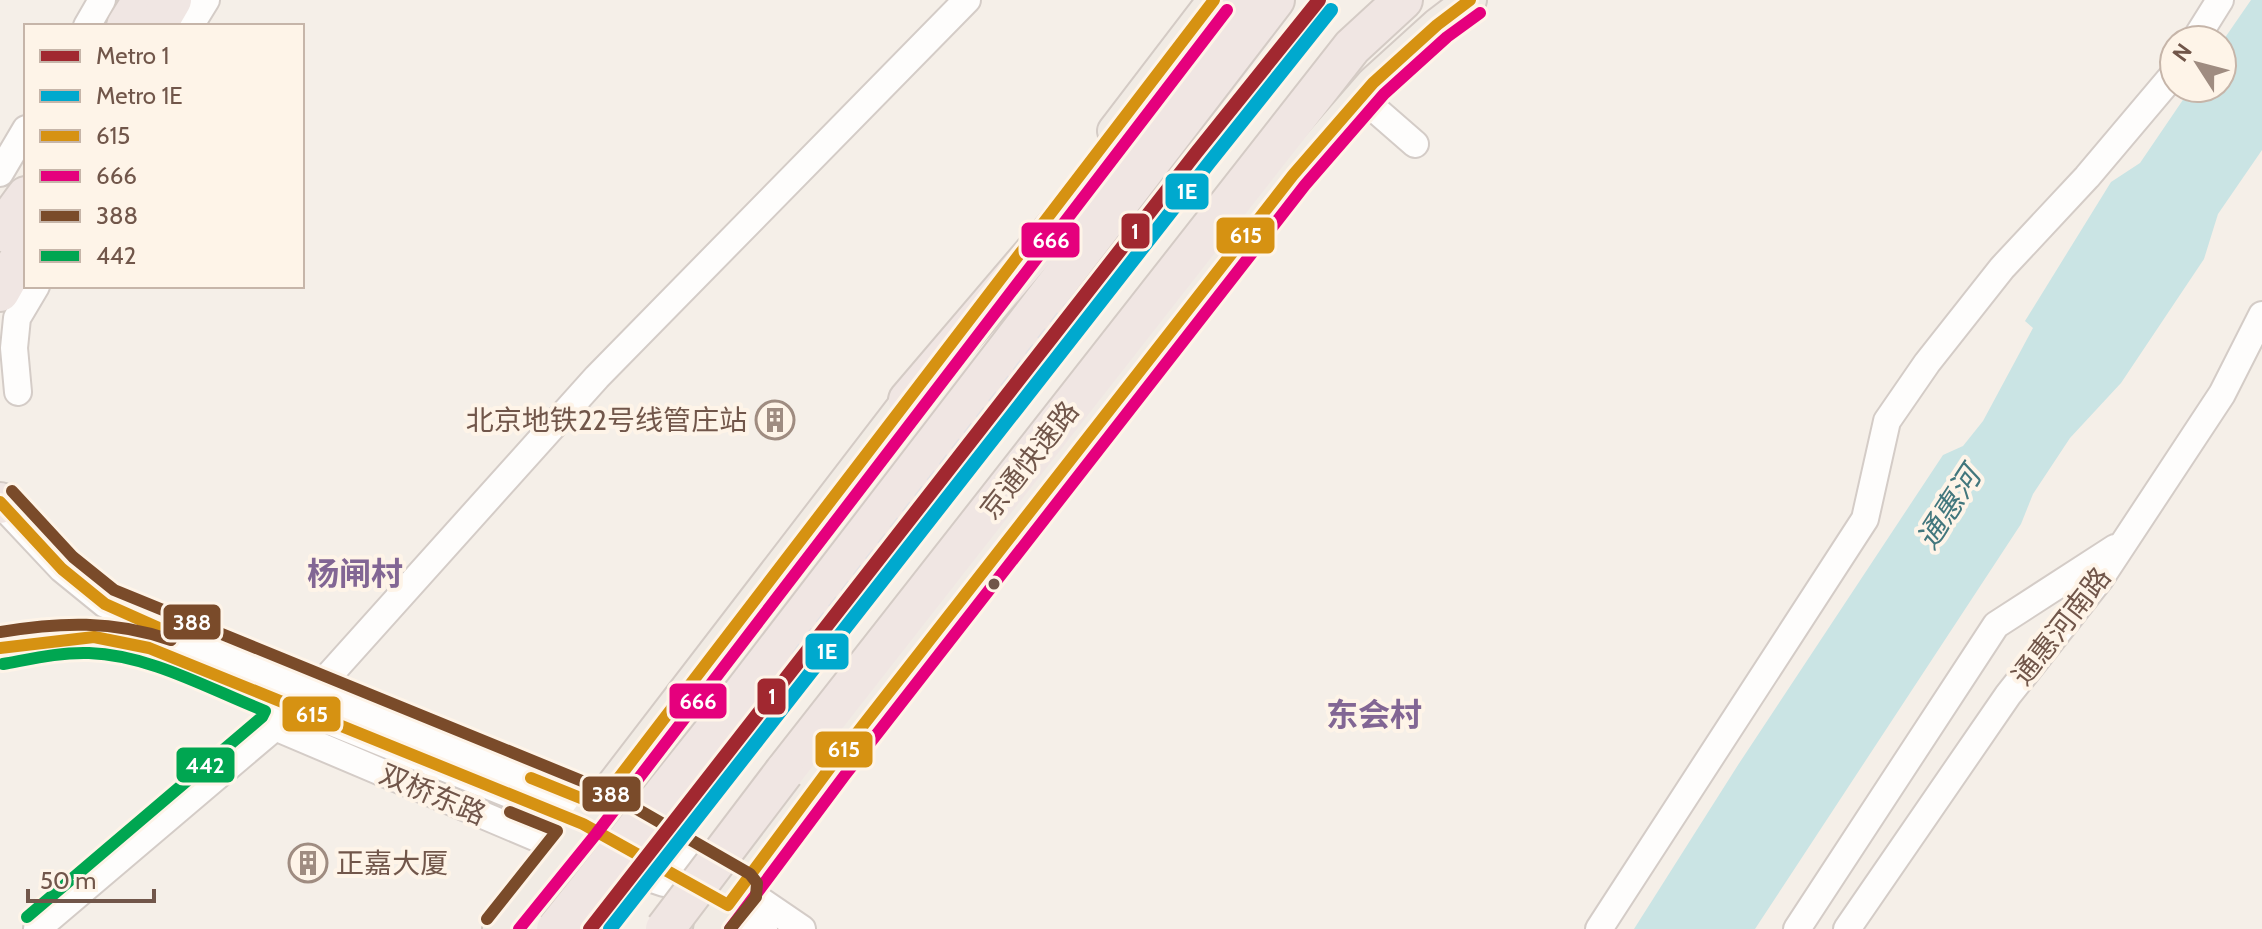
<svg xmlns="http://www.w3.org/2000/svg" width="2262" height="929" viewBox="0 0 2262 929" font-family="Cabin,'Noto Sans SC',sans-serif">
<rect width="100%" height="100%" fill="#f5efe8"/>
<!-- water -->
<path fill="#cae4e4" d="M2251 0H2262V150L2218 214 2204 259 2121 383 2070 438 2033 494 2021 524 1755 929H1634L1738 765 1943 455 1963 446 1983 421 2033 328 2025 321 2111 182 2140 163 2191 88H2222V42Z"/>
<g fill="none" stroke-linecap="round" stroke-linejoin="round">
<!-- minor casing -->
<g stroke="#d4ccc7" stroke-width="30">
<g id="minor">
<path d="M87 26 102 0"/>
<path d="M190 26 206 0"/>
<path d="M2195 40 2220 0"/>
<path d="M1361 97 1415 144"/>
<path d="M0 173 26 129"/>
<path d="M18 392 14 348 17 318 36 286"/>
<path d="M0 503 62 569 105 604 151 625 598 805 725 879"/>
<path d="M0 648 60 639 94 637 149 648 583 824 728 905 764 929"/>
<path d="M315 691 597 377 967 0"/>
<path d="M275 727 563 849 664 883"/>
<path d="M726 877 802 929"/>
<path d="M37 929 275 727 281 713"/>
<path d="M1599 929 1865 519 1887 421 1927 363 2002 268 2087 177 2174 74"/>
<path d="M1797 929 1996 625 2115 548"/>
<path d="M1847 929 2008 695 2100 579 2222 394 2262 315"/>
</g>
</g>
<!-- major casing -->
<g stroke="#d4cbc5" stroke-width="36">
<g id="major">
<path d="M1114 131 1214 0"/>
<path d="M499 929 583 824 923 381"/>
<path d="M710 929 832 765 1293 175 1373 83 1437 25 1470 0"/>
</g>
</g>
<!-- highway casing -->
<g stroke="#d4cbc5" stroke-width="42">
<g id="highway">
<path d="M126 26 142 0"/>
<path d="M157 26 172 0"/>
<path d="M0 232 26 196"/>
<path d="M0 292 26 246"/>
<path d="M908 400 1128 142 1240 0"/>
<path d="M0 502V504"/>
<path d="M716 728 1275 0"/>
<path d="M784 772 1352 47 1403 0"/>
</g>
</g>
<!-- minor -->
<use href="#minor" stroke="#fefdfc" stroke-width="26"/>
<!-- major -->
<use href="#major" stroke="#f1ebe4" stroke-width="32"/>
<!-- highway -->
<use href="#highway" stroke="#f0e6e3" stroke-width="38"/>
<!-- rail -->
<path stroke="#e3e1e4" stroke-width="5" stroke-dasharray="12 8" stroke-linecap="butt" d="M726 754 799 647 1058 315 1151 211"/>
<!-- highway-bridge casing -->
<g stroke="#d4cbc5" stroke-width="42" stroke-linecap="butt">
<g id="highway-bridge">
<path d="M556 929 716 728"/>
<path d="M665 929 784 772"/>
</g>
</g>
<!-- highway-bridge -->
<use href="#highway-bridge" stroke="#f0e6e3" stroke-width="38"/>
<!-- bus-1 casing -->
<g stroke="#fef4e8" stroke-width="18">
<g id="bus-1">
<path d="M0 502 62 569 105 604 170 633"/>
<path d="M0 648 94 637 149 648 583 824 728 905 832 765 1293 175 1373 83 1437 25 1470 0"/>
<path d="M531 778 598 805 1214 0"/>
</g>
</g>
<!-- bus-2 casing -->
<g stroke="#fef4e8" stroke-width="18">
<g id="bus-2">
<path d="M519 929 596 834 1227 10"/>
<path d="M730 929 845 775 1305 185 1384 94 1447 37 1480 13"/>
</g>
</g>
<!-- bus-3 casing -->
<g stroke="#fef4e8" stroke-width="18">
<g id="bus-3">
<path d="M12 491 73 557 114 590 604 790 750 874 757 883 756 897 730 929"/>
<path d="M0 632C60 622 113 620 171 640"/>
<path d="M487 919 557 831 510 812"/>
</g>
</g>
<!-- bus-4 casing -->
<g stroke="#fef4e8" stroke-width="18">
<path id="bus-4" d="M3 664C31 659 60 652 89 653 150 655 209 689 265 711L262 717 27 917"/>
</g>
<!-- bus-1 -->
<use href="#bus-1" stroke="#d69212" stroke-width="12"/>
<!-- bus-2 -->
<use href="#bus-2" stroke="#e5007d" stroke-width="12"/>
<!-- bus-3 -->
<use href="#bus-3" stroke="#7a4b2a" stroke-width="12"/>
<!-- bus-4 -->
<use href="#bus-4" stroke="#00a651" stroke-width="12"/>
<!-- metro-1 casing -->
<g stroke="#fef4e8" stroke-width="20">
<path id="metro-1" d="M590 929 1196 153 1319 0"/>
</g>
<!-- metro-2 casing -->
<g stroke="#fef4e8" stroke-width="20">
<path id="metro-2" d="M610 929 1209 163 1331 10"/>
</g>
<!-- metro-1 -->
<use href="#metro-1" stroke="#a12830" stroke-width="14"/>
<!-- metro-2 -->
<use href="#metro-2" stroke="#00a9ce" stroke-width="14"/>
</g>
<!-- icons -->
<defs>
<g id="building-ring" transform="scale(2)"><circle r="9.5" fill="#fef4e8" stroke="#9f8c81" stroke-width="1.5"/><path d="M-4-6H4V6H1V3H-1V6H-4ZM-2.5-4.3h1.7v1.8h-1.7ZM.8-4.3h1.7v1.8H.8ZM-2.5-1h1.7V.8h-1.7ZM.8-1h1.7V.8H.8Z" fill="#9f8c81"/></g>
</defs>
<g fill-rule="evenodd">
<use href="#building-ring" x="775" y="420"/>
<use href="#building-ring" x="308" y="863"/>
</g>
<!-- markers -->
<circle fill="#71564a" stroke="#fef4e8" stroke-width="3" cx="994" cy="584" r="7"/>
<g text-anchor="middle" stroke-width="8" stroke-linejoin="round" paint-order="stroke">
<!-- poi labels -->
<g font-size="28" fill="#71564a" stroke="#fef4e8" text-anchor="end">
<text x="747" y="430">北京地铁22号线管庄站</text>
<text x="336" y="873" text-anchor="start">正嘉大厦</text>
</g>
<!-- street labels -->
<g font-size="28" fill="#71564a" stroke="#fef4e8">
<text transform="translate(1029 460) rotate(-52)" y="10">京通快速路</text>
<text transform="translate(2061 626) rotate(-52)" y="10">通惠河南路</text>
<text transform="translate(433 794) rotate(23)" y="10">双桥东路</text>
</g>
<!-- water labels -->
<g font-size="30" font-style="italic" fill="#42777d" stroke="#fef4e8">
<text transform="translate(1949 508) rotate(-57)" y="10">通惠河</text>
</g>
<!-- quarter labels -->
<g font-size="32" font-weight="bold" fill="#826694" stroke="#fef4e8">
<text x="355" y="585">杨闸村</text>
<text x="1374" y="726">东会村</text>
</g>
</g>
<g stroke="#fef4e8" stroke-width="3">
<rect x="1164" y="172" width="46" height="39" rx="8" fill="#00a9ce"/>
<rect x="1120" y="212" width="31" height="38" rx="8" fill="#a12830"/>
<rect x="1215" y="216" width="61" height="39" rx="8" fill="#d69212"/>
<rect x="1020" y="221" width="61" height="38" rx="8" fill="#e5007d"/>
<rect x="162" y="603" width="60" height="38" rx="8" fill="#7a4b2a"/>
<rect x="804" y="632" width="46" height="39" rx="8" fill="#00a9ce"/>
<rect x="756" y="677" width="31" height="39" rx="8" fill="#a12830"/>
<rect x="668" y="682" width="60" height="38" rx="8" fill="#e5007d"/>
<rect x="281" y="695" width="61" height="38" rx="8" fill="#d69212"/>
<rect x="814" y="730" width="60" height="39" rx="8" fill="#d69212"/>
<rect x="175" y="746" width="61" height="38" rx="8" fill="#00a651"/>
<rect x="581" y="775" width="61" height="38" rx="8" fill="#7a4b2a"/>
</g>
<g font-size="22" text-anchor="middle" font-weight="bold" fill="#fff">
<text x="1187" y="199">1E</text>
<text x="1135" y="239">1</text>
<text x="1246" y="243">615</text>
<text x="1051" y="248">666</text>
<text x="192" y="630">388</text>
<text x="827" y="659">1E</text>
<text x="772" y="704">1</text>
<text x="698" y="709">666</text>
<text x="312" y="722">615</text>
<text x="844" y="757">615</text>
<text x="205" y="773">442</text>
<text x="611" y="802">388</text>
</g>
<!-- legend -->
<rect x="24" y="24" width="280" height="264" fill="#fef4e8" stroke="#c6b5a9" stroke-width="2"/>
<rect x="40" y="50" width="40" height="12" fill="#a12830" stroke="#c6b5a9" stroke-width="2"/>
<text x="96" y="64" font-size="24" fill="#71564a">Metro 1</text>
<rect x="40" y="90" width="40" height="12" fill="#00a9ce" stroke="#c6b5a9" stroke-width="2"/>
<text x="96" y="104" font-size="24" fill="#71564a">Metro 1E</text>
<rect x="40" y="130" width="40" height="12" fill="#d69212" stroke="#c6b5a9" stroke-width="2"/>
<text x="96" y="144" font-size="24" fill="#71564a">615</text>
<rect x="40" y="170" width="40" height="12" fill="#e5007d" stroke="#c6b5a9" stroke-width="2"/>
<text x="96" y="184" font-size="24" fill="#71564a">666</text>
<rect x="40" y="210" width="40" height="12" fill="#7a4b2a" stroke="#c6b5a9" stroke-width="2"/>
<text x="96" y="224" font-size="24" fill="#71564a">388</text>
<rect x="40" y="250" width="40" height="12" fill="#00a651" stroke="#c6b5a9" stroke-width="2"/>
<text x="96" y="264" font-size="24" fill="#71564a">442</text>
<!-- north arrow -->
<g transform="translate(2198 64) rotate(306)"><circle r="38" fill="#fef4e8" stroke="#c6b5a9" stroke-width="2"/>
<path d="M0-6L14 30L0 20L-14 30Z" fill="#9f8c81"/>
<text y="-12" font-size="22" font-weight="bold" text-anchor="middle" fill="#71564a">N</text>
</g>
<!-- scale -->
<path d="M28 889v12h126v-12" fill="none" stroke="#71564a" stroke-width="4"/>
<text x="40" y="889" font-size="24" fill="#71564a" stroke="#fef4e8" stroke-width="6" paint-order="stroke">50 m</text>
</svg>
